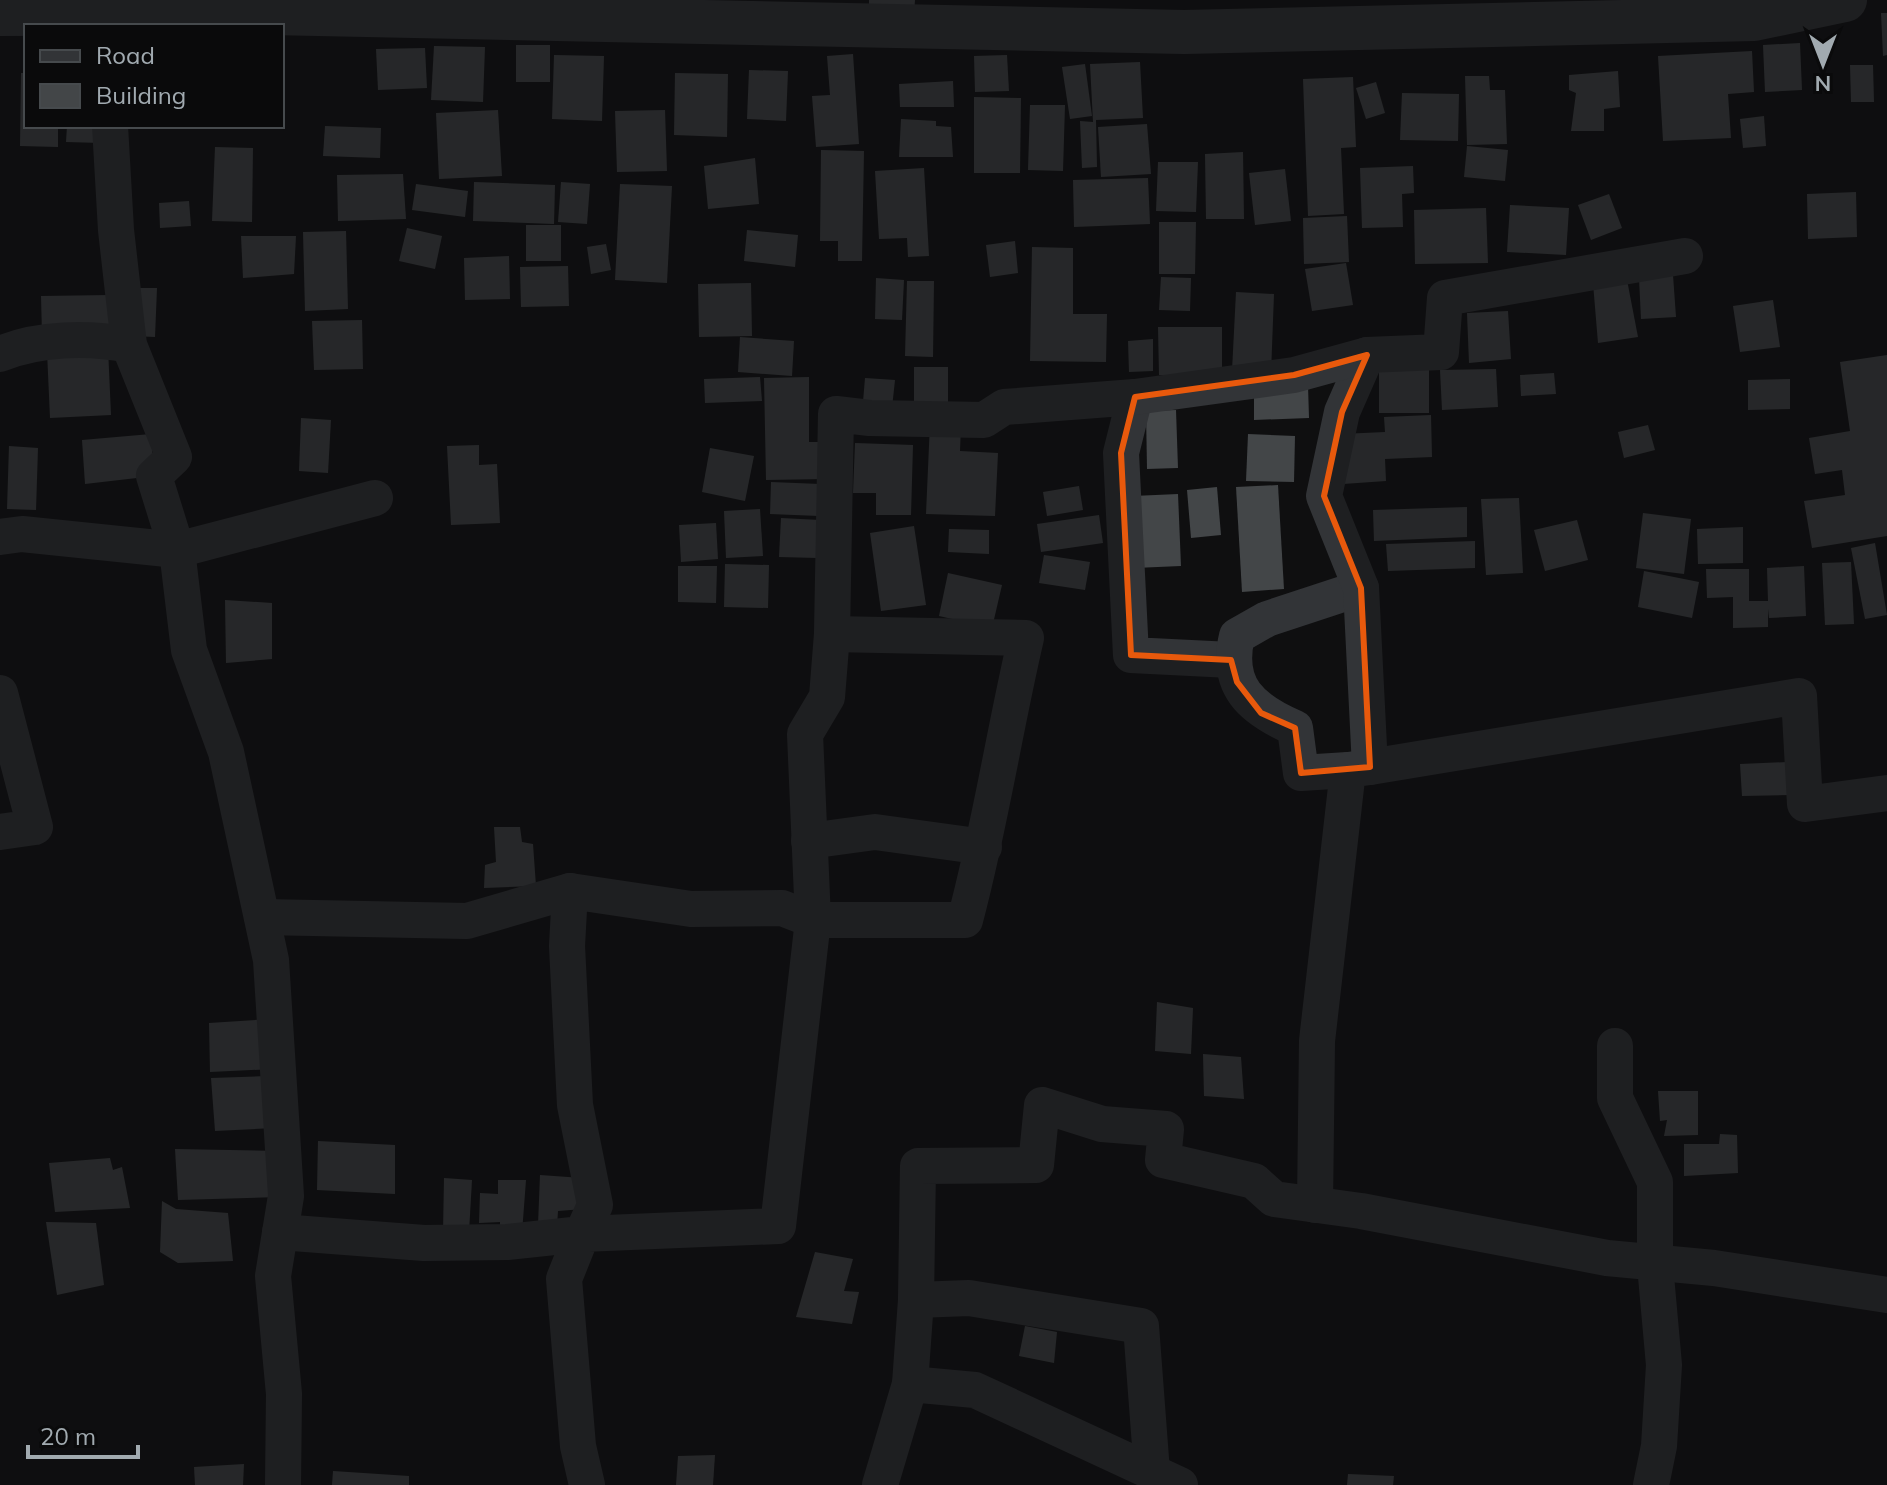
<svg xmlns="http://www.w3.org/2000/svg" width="1887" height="1485" viewBox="0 0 1887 1485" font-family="Mulish,sans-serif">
<rect width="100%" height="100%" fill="#0f0f10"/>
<!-- building -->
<g fill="#434648">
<path d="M869 0H915L914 13H869Z"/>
<path d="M1881 13H1887V55L1883 56Z"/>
<path d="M1800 43 1802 90 1765 92 1763 45Z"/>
<rect x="516" y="45" width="34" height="37"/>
<path d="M434 46 485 47 483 102 431 100Z"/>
<path d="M425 48 427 88 378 90 376 49Z"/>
<path d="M1752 51 1754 92 1728 94 1731 138 1663 141 1658 56Z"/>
<path d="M853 54 859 144 816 147 812 96 830 95 827 56Z"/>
<path d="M554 55 604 56 602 121 552 119Z"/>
<path d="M1007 55 1009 91 975 92 974 56Z"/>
<path d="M1140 62 1143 118 1096 120 1097 167 1082 168 1080 121 1093 122 1090 64Z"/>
<path d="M1085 64 1092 116 1070 119 1062 67Z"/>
<path d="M1850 65H1873L1874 102H1851Z"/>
<path d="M749 70 788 71 786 121 747 119Z"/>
<path d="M1618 71 1620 107 1604 109V131H1571L1576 93 1569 90V75Z"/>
<path d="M21 73H26V126H58V147L20 146Z"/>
<path d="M675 73 728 74 727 137 674 135Z"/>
<path d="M1465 76H1489L1490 90H1505L1507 144 1467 145Z"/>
<path d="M1353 77 1356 147 1341 148 1344 214 1308 216 1303 79Z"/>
<path d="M953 81 954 107H900L899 84Z"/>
<path d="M1376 82 1385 113 1366 119 1356 88Z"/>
<path d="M1402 93 1459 94 1458 141 1400 140Z"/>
<path d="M974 97 1021 98 1020 173H974Z"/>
<path d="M1030 105H1065L1063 171 1028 170Z"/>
<path d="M498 110 502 176 439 179 436 113Z"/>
<path d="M665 110 667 171 617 172 615 111Z"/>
<path d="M1764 116 1766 146 1743 148 1740 119Z"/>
<path d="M901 119 936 121V126L951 127 953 157H899Z"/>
<path d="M1147 124 1151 174 1101 177 1098 127Z"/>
<path d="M67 126H102V143L66 142Z"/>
<path d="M325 126 381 128 380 158 323 156Z"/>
<path d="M1467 146 1508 150 1505 181 1464 177Z"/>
<path d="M215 147 253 148 252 222 212 221Z"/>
<path d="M821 150 864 151 862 261H838V241H820Z"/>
<path d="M1243 152 1244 219H1206L1205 154Z"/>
<path d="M755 158 759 204 708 209 704 166Z"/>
<path d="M1158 162H1198L1196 212 1156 211Z"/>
<path d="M1413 166 1414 193 1402 194 1403 227 1362 228 1360 168Z"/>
<path d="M924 168 929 256 908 257 907 238 879 239 875 171Z"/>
<path d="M1285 169 1291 221 1255 225 1249 173Z"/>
<path d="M403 174 406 219 338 221 337 175Z"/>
<path d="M1148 178 1150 224 1074 227 1073 180Z"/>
<path d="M474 182 555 185 554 224 473 221Z"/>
<path d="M561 182 590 184 587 224 558 222Z"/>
<path d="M416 184 468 191 465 217 412 210Z"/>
<path d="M620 184 672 186 667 283 615 280Z"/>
<path d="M1856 192 1857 237 1808 239 1807 194Z"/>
<path d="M1609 194 1622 228 1591 240 1578 205Z"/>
<path d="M189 201 191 226 160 228 159 203Z"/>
<path d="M1510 205 1569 208 1566 255 1507 252Z"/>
<path d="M1486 208 1488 263 1415 264 1414 210Z"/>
<path d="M1347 216 1349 262 1304 264 1303 218Z"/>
<path d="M1159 222H1196L1195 274H1159Z"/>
<rect x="526" y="225" width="35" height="36"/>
<path d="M407 228 442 236 435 269 399 261Z"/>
<path d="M747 230 798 235 795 267 744 261Z"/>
<path d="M346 231 348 309 305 311 303 232Z"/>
<path d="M241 236H296L294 274 243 278Z"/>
<path d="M1015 241 1018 273 990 277 986 245Z"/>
<path d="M606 244 611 270 591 274 587 247Z"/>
<path d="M1032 247 1073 248V314H1107L1106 362 1030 361Z"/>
<path d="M509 256 510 299 465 300 464 258Z"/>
<path d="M1346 263 1353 305 1312 311 1305 269Z"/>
<path d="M568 266 569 306 521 307 520 267Z"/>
<path d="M1673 275 1676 317 1641 319 1639 278Z"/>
<path d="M1161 277 1191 278 1190 311 1159 310Z"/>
<path d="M876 278 904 280 902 320 875 319Z"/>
<path d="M1627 280 1638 337 1598 343 1593 283Z"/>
<path d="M907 281H934L933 357 905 356Z"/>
<path d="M751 283 752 336 699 337 698 284Z"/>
<path d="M134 288H157L155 337 132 336Z"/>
<path d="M1236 292 1274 294 1271 373 1232 371Z"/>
<path d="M111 295V334H42L41 296Z"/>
<path d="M1773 300 1780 347 1740 352 1733 306Z"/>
<path d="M1508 311 1511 359 1469 363 1467 313Z"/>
<path d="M362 320 363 369 314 370 312 321Z"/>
<path d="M1158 327H1222V375H1159Z"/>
<path d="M740 337 794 341 792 376 738 372Z"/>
<path d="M1153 339V371L1129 372 1128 341Z"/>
<path d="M108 348 111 415 50 418 47 351Z"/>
<path d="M1887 355V536L1812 548 1804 501 1845 495 1842 470 1815 474 1809 438 1850 431 1840 362Z"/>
<path d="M1429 359V413H1379V360Z"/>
<rect x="914" y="367" width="34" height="47"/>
<path d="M1496 369 1498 407 1442 410 1440 370Z"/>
<path d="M1554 373 1556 394 1521 396 1520 375Z"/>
<path d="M760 377 762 401 705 403 704 379Z"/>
<path d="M809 377V442H824L825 479 766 480 764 378Z"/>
<path d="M865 378 895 380 891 417 862 414Z"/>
<path d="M1790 379V409L1748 410V380Z"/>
<path d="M1308 386 1309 418 1254 420V387Z"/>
<path d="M1176 410 1178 468 1147 469 1146 411Z"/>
<path d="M1431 415 1432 457 1385 459 1386 481 1343 484 1342 434 1385 432 1384 417Z"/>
<path d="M301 418 331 420 328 473 299 471Z"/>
<path d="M930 423 961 425 960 451 998 453 995 516 926 514Z"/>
<path d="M1648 425 1655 450 1624 458 1618 432Z"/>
<path d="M151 434 154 476 85 484 82 440Z"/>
<path d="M1248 434 1295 436 1294 482 1246 481Z"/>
<path d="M855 443 913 445 911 515H876V493H853Z"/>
<path d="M479 445V465L497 464 500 523 451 525 447 446Z"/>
<path d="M9 446 38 448 36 510 7 509Z"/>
<path d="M710 448 754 456 745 501 702 492Z"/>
<path d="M771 482 820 484 819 516 770 514Z"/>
<path d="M1278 485 1284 589 1242 592 1236 487Z"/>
<path d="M1079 486 1083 510 1047 516 1043 492Z"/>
<path d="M1217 487 1221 535 1191 538 1187 490Z"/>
<path d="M1178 494 1181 566 1135 568 1133 496Z"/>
<path d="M1519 498 1523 573 1486 575 1481 499Z"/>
<path d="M1467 507V537L1374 541 1373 510Z"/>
<path d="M760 509 763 556 726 558 724 511Z"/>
<path d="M1643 513 1691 519 1684 574 1636 568Z"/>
<path d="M1099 515 1103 543 1041 552 1037 524Z"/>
<path d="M781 518 820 520 818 558 779 557Z"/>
<path d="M1577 520 1588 560 1545 571 1534 530Z"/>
<path d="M716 523 718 559 681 562 679 525Z"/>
<path d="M914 526 926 605 881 611 870 533Z"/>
<path d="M1743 527V563L1698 564 1697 529Z"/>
<path d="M949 529 989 530V554L948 552Z"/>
<path d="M1475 541V568L1388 571 1386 544Z"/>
<path d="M1875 543 1887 615 1865 619 1851 548Z"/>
<path d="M1044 555 1090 562 1085 590 1039 583Z"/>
<path d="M1851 562 1854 624 1825 625 1822 563Z"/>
<path d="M725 564 769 565 768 608 724 607Z"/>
<path d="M678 566H717L716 603 678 602Z"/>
<path d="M1804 566 1806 616 1769 618 1768 609V627L1733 628V597L1707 598 1706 569H1749V601H1768L1767 568Z"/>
<path d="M1644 571 1699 582 1692 618 1638 607Z"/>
<path d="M948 573 1002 585 992 628 939 616Z"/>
<path d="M225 600 272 603V659L226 663Z"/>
<path d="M1787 762 1789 795 1742 796 1740 764Z"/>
<path d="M494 827H520L522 842 533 844 536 886 484 888 485 865 496 862Z"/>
<path d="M1157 1002 1193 1008 1191 1054 1155 1051Z"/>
<path d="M270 1019 273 1069 210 1072 209 1023Z"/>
<path d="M1203 1054 1241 1057 1244 1099 1204 1096Z"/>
<path d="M268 1076 273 1128 215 1131 211 1078Z"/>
<path d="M1658 1091H1698V1135L1664 1136 1667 1120 1660 1121Z"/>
<path d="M1720 1134 1737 1135 1738 1173 1684 1176V1144H1719Z"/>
<path d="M318 1141 395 1145V1194L317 1190Z"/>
<path d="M175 1149 279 1151V1197L178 1200Z"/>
<path d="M110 1158 113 1170 122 1167 130 1208 55 1212 49 1163Z"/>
<path d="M540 1175 582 1178 583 1209 558 1211 557 1226 538 1225Z"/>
<path d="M444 1178 472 1180 469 1232 443 1233Z"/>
<path d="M498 1180H526L522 1233 500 1231V1222L479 1223 480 1193 498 1194Z"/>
<path d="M162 1201 176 1209 228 1213 233 1261 178 1263 160 1252Z"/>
<path d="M46 1222 96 1223 104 1285 57 1295Z"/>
<path d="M815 1252 853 1259 844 1291 859 1292 852 1324 796 1317Z"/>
<path d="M1025 1326 1057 1332 1054 1363 1019 1356Z"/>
<path d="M715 1455 713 1485H676L678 1456Z"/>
<path d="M244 1464 243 1485H195L194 1467Z"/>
<path d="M333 1471 409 1476V1485H332Z"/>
<path d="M1348 1474 1394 1476 1393 1485H1347Z"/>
</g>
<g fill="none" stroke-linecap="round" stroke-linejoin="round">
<!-- minor -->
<g stroke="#323437" stroke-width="36">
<path d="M110 126 116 230 129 345 174 457 154 476 177 550 189 650 226 752 271 960 286 1196 273 1276 284 1394 283 1485"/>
<path d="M0 354C38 338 88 337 129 345"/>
<path d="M1135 397 1121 453 1131 655 1231 660"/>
<path d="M0 537 22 534 177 550 375 498"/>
<path d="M0 693 35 827 0 832"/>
<path d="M1370 767 1799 696 1805 804 1887 793"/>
<path d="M1348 770 1301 773 1295 728C1251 709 1225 686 1237 636L1267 619 1361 588"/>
<path d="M809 841 875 832 984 847"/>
<path d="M262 917 467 921 570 891"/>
<path d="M1615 1046V1098L1655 1182V1265L1664 1365 1659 1446 1651 1485"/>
<path d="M1315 1205 1317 1041 1348 770 1370 767 1361 588 1324 496 1342 412 1367 355"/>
<path d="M280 1232 424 1243 507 1242 582 1234 595 1205 575 1105 567 946 570 891 691 909 782 908 813 920H965C990 827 1004 732 1026 638L832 634"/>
<path d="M916 1300 969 1298 1141 1326 1152 1472"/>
<path d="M910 1384 916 1300 918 1166 1036 1165 1042 1105 1102 1124 1166 1129 1163 1160 1254 1181 1274 1199 1361 1211 1607 1258 1714 1268 1887 1295"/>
<path d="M587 1485 578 1446 564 1279 582 1234 778 1226 813 920 805 734 827 697 832 634 836 414 870 418 984 420 1004 407 1135 397 1294 375 1367 355 1441 352 1445 298 1685 256"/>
<path d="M880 1485 910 1384 975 1390 1180 1485"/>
</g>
<!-- tertiary -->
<path stroke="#323437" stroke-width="44" d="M0 14 271 13 1184 32 1754 19 1845 0"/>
</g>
<!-- marked area -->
<path d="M0 0H1887V1485H0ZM1367 355 1342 412 1324 496 1361 588 1370 767 1301 773 1295 728 1261 713 1237 682 1231 660 1131 655 1121 453 1135 397 1294 375Z" fill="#0f0f10" fill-opacity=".55" fill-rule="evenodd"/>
<path fill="none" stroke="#e8590c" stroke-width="6" stroke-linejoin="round" d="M1367 355 1342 412 1324 496 1361 588 1370 767 1301 773 1295 728 1261 713 1237 682 1231 660 1131 655 1121 453 1135 397 1294 375Z"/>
<!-- legend -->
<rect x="24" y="24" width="260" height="104" fill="#0a0a0b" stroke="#464a4d" stroke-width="2"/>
<rect x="40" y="50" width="40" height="12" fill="#323437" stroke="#464a4d" stroke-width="2"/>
<text x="96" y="64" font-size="24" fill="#a1aab0">Road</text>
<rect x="40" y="84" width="40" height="24" fill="#434648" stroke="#464a4d" stroke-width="2"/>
<text x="96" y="104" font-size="24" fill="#a1aab0">Building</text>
<!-- north arrow -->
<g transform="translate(1823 64) rotate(180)" stroke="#0a0a0b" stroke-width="6" paint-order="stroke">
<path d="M0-6L14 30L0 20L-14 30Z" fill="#a1aab0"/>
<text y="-12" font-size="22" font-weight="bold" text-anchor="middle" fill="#a1aab0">N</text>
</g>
<!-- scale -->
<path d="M28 1445v12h110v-12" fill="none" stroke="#a1aab0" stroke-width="4"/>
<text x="40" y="1445" font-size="24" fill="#a1aab0" stroke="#0a0a0b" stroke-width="6" paint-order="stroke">20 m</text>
</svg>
